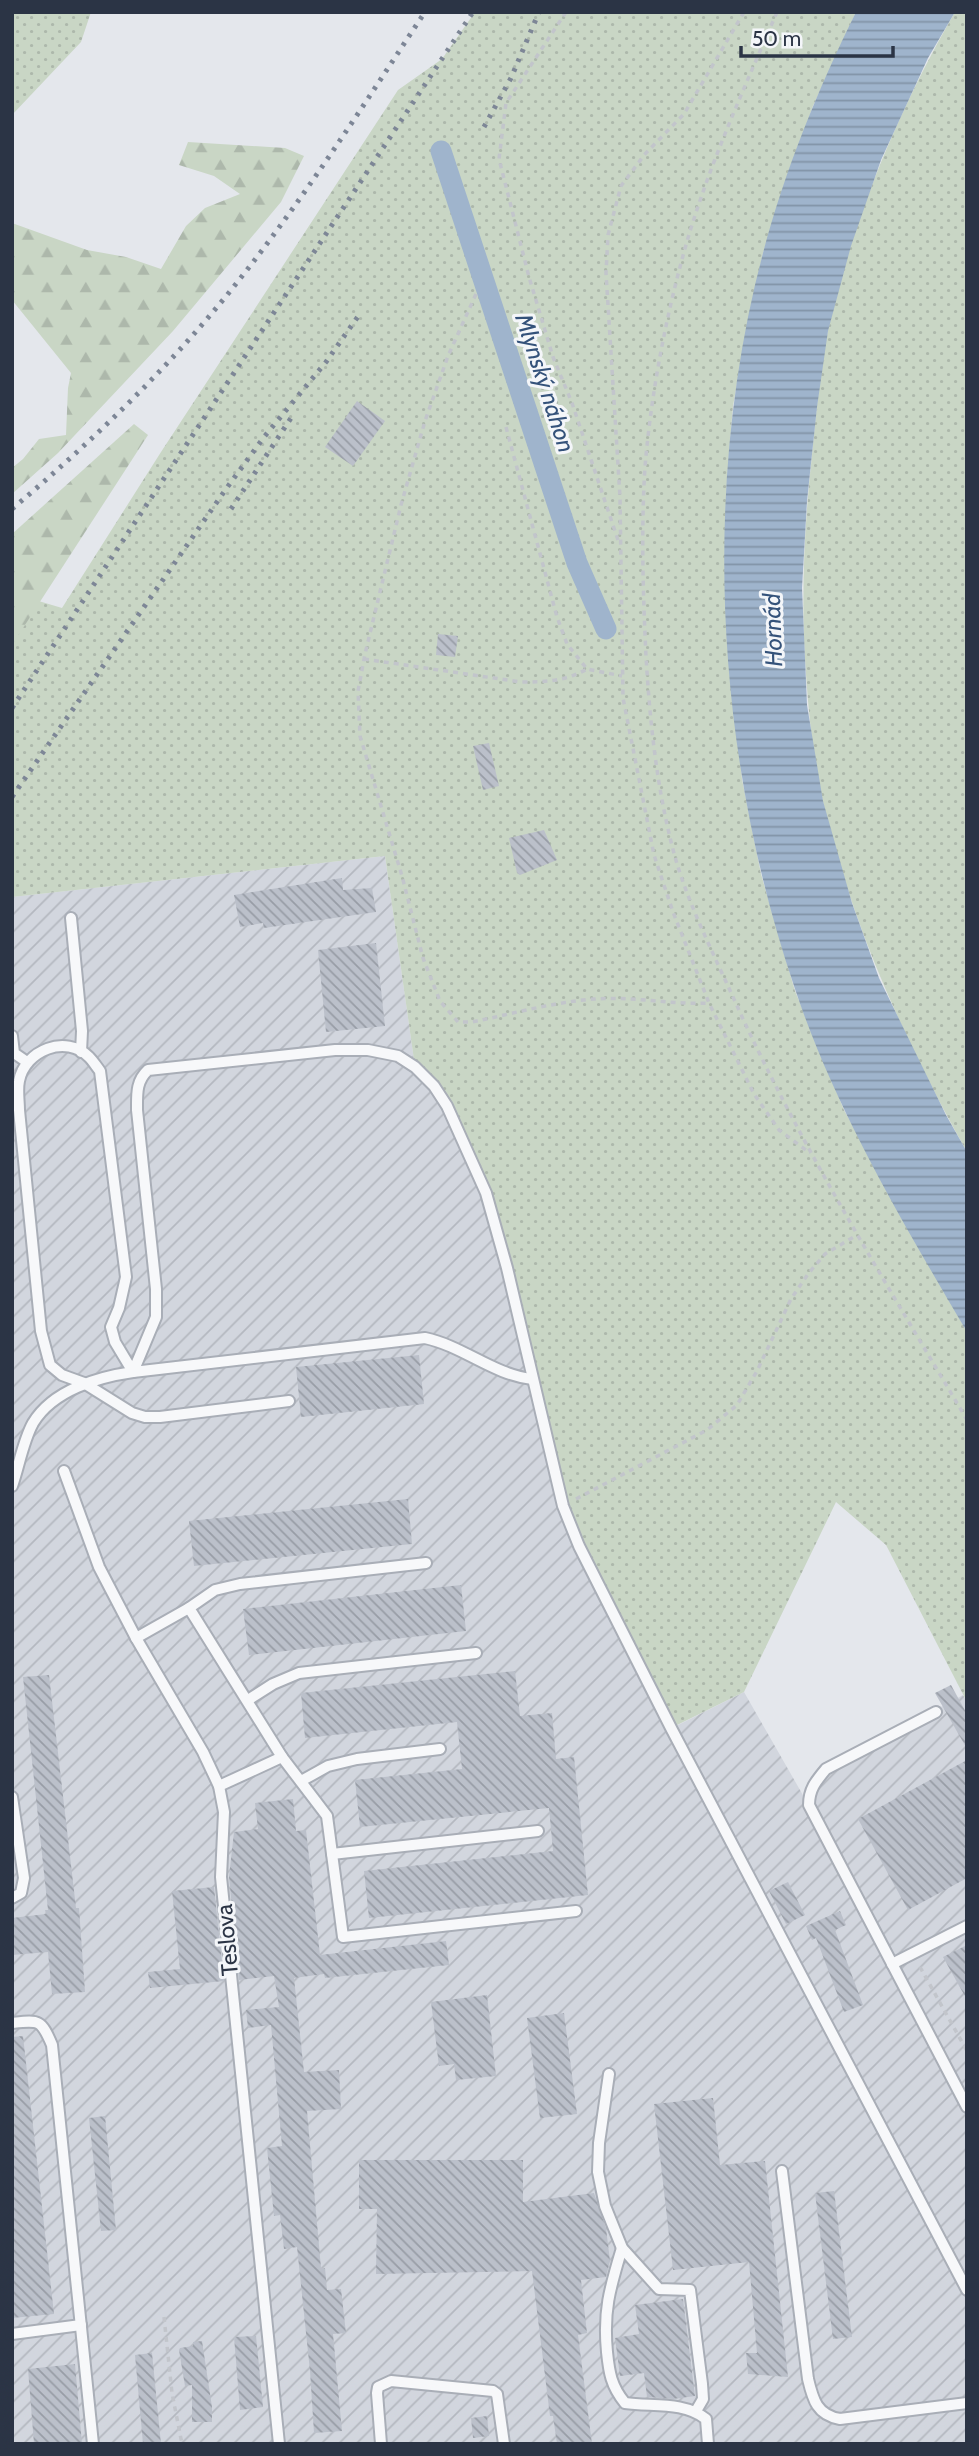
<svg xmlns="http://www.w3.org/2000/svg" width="979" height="2456" viewBox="0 0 979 2456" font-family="Cabin,sans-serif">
<defs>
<pattern id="industrial-furrows" width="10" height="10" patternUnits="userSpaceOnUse" patternTransform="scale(1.75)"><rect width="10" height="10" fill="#d2d6de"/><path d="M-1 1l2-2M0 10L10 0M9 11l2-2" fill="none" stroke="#b4b8c0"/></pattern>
<pattern id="grass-dots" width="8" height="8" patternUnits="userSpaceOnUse" patternTransform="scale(1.75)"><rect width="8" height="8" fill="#c9d6c5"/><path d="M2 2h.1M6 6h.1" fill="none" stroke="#adb8ab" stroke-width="1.8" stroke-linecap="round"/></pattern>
<pattern id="forest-firs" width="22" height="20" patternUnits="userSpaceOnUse" patternTransform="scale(1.75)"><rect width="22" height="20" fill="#c9d6c5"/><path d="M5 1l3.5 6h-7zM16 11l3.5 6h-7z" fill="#adb8ab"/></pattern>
<pattern id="water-rules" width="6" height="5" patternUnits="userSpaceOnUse" patternTransform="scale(1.75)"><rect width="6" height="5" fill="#9fb4cc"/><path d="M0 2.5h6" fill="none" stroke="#8293a7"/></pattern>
<pattern id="building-back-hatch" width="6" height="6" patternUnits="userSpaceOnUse" patternTransform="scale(1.75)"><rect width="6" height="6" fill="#bbc0ca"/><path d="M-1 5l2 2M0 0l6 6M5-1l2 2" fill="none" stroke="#989da6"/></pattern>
</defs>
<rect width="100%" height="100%" fill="#e4e7ec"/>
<!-- industrial -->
<path fill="url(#industrial-furrows)" d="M385 856 415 1067 447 1106 470 1154 672 1728 744 1692 808 1804 826 1769 963 1695 967 1702V2444H12V897Z"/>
<!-- grass -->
<g fill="url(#grass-dots)">
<path d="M12 12H91L81 42 12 115Z"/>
<path d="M475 12H856L813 106 787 179 763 253 746 332 733 406 727 479 725 578 742 779 761 874 795 991 844 1110 967 1332V1702L886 1545 836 1502 744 1692 671 1728 563 1506 486 1193 447 1106 415 1067 385 856 12 897V593L62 608 161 452 398 90 442 59Z"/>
<path d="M955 12H967V1152C905 1042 852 926 823 802 811 750 807 695 804 641 802 579 805 517 812 455 816 413 820 371 828 330 853 218 898 111 955 12Z"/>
</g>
<!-- forest -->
<g fill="url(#forest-firs)">
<path d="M188 142 285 148 304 156 281 202 173 331 58 453 12 494V468L23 459 39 439 66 435 68 388 71 373 12 300V223L87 250 126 257 161 269 186 226 205 208 240 194 214 176 179 165Z"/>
<path d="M134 424 148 435 12 645V534Z"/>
</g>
<!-- water -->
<path fill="url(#water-rules)" d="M856 12H955L928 58 881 160 851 246 828 331 817 407 807 501 802 588 807 705 823 801 852 903 879 978 946 1115 967 1152V1332C903 1223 835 1109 795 989 716 758 700 490 763 253 785 170 818 89 856 12Z"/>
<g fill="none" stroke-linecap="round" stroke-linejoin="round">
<!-- canal -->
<path stroke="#9fb4cc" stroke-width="21" d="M441 151 577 563 606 629"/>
</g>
<!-- building -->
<g fill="url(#building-back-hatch)">
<path d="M357 401 385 421 353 466 325 447Z"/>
<path d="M438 634 458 636 455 657 436 655Z"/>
<path d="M489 743 499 786 483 790 473 746Z"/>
<path d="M544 830 557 860 520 875 517 873 509 838Z"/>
<path d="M342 878 343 890 372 888 376 912 264 928 263 923 240 927 234 895Z"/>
<path d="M376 943 385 1026 326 1032 318 950Z"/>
<path d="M419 1355 424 1404 301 1417 296 1367Z"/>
<path d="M408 1499 412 1544 194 1566 189 1521Z"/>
<path d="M461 1585 466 1631 249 1655 243 1609Z"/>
<path d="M515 1671 520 1716 552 1713 556 1759 574 1757 588 1895 369 1918 364 1871 553 1851 549 1808 360 1827 355 1780 462 1769 457 1722 305 1738 301 1693Z"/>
<path d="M49 1675 76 1908H79L85 1992 52 1994 48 1952 12 1955V1918L46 1914 45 1910H48L23 1677Z"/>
<path d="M951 1685 967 1714V1749L935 1693Z"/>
<path d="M967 1760V1878L908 1910 858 1819Z"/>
<path d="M293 1799 296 1831 306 1830 320 1955 446 1941 449 1965 325 1978 324 1974 294 1978 304 2072 339 2070 341 2109 307 2111 321 2268H325L327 2290 341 2289 346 2333 333 2334 342 2431 314 2433 310 2371 297 2247 284 2249 280 2215 274 2216 267 2148 282 2146 271 2025 248 2028 246 2010 279 2007 274 1976 239 1980 229 1877 234 1832 258 1829 255 1803Z"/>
<path d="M788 1882 805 1915 786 1924 769 1891Z"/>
<path d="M214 1887 224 1981 150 1988 148 1972 180 1969 172 1891Z"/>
<path d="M840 1911 846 1925 835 1930 863 2005 844 2012 816 1938 812 1940 806 1926Z"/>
<path d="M967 1945V2000L943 1957Z"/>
<path d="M487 1995 496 2076 456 2080 454 2064 439 2066 431 2002Z"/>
<path d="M564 2013 577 2114 540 2118 527 2018Z"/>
<path d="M23 2036 54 2314 12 2318V2037Z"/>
<path d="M713 2098 720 2165 765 2161 788 2377 748 2374 746 2353H757L749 2262 673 2270 654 2104Z"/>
<path d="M105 2116 116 2230 101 2231 89 2118Z"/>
<path d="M359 2160H523V2202L594 2193 606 2228 610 2261 606 2277 581 2280 587 2333 578 2335 592 2444H557L553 2416H550L532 2271 376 2274 377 2209H359Z"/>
<path d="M834 2191 852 2337 833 2339 815 2193Z"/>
<path d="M683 2299 695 2396 673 2399 647 2397 644 2373 620 2376 615 2338 639 2334 635 2305Z"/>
<path d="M256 2336 263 2407 240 2410 234 2337Z"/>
<path d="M202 2341 212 2407V2422H192V2385L185 2386 179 2350 180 2348 193 2346V2342Z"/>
<path d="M152 2353 161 2444H143L135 2355Z"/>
<path d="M75 2364 82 2444H34L28 2369Z"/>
<path d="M487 2416 489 2436 473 2438 471 2418Z"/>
</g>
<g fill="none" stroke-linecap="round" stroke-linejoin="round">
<!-- service casing -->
<g stroke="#a9aeb7" stroke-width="14">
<g id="service">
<path d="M71 918 82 1031 81 1052"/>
<path d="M12 1036 14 1053 27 1062"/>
<path d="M289 1401 160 1417H145L132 1413 84 1383 62 1375 50 1365 41 1331 19 1110C19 1101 17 1090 19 1081 25 1050 66 1034 89 1057 93 1061 96 1066 100 1071L126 1277 119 1308 111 1327 115 1342 133 1372 425 1338C463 1346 494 1375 532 1379"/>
<path d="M64 1471 99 1567 136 1638 203 1752 219 1786 224 1812 221 1877 279 2444"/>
<path d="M12 1486C19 1466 23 1441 33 1423 53 1390 98 1377 133 1372L156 1317V1289L137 1110C137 1094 136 1081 148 1070L335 1050H368L398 1056 415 1067 434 1086 447 1106 486 1193 507 1268 563 1506 579 1546 671 1728 967 2290"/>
<path d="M136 1638 189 1608"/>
<path d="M248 1700 273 1684 299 1673 476 1653"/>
<path d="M936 1712 826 1769C816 1781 809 1789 809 1805L967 2107"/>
<path d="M282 1757 189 1608 215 1590 240 1584 426 1563"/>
<path d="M301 1781 328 1766 357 1759 440 1749"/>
<path d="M219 1786 282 1757 327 1816 343 1937 576 1911"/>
<path d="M12 1797 24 1878 21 1893 12 1898"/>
<path d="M332 1854 538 1831"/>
<path d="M892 1964 967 1926"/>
<path d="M12 2023C39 2020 41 2019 52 2045L93 2444"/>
<path d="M609 2074 599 2143 598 2172 605 2206 622 2248 659 2289 690 2290 702 2384 703 2399 696 2411"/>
<path d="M782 2171 808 2379C813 2400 817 2415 840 2419L967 2403"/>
<path d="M622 2248C610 2288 603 2310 607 2352 609 2372 611 2386 625 2403 652 2407 683 2401 706 2419L708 2444"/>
<path d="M12 2334 81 2325"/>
<path d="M381 2444 377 2393 378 2387 391 2381 493 2391 497 2394 504 2444"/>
</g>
</g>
<!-- path -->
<g stroke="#c2c5cb" stroke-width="3.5" stroke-dasharray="5 5" stroke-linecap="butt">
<path d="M566 12 506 103 499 159 529 277 553 357 572 403 619 543"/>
<path d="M744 12 684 114 645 154 621 186 608 235 606 273 620 497 623 698 654 855 673 912 709 1003 754 1094 779 1130 810 1153"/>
<path d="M777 12C743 91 707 169 684 252 665 321 651 395 645 467 641 529 643 594 646 656 650 724 657 791 675 857 688 903 713 953 733 997 799 1144 885 1281 967 1420"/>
<path d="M476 294 448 356 425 421 401 505 365 654 358 691 360 736 402 876 423 958 440 1001 458 1022H472C512 1014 553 1002 595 999 633 996 671 1005 709 1003"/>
<path d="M506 427 557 617 567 644 587 669 622 676"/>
<path d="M364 659 521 682C546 682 566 681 587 669"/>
<path d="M576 1499 707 1430 737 1405 757 1371 791 1299 808 1274 825 1254 857 1235"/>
<path d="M920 1967 967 2051"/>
<path d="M164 2317 172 2393 182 2444"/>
</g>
<!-- service -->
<use href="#service" stroke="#f7f8fa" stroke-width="10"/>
<!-- rail -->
<g stroke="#7d8696" stroke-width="5" stroke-dasharray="3.5 7" stroke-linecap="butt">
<path d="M484 127 511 78 539 12"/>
<path d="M12 509C96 438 175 362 243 275 309 191 366 101 425 12"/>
<path d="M231 509 293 415"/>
<path d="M12 708 473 12"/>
<path d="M12 797 226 489 264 437 326 362 359 315"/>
</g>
</g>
<g text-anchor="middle" stroke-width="6" stroke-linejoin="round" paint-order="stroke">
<!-- street labels -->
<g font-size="23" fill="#2b3445" stroke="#f4f6f9">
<text transform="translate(227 1940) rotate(-95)" y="8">Teslova</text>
</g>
<!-- water labels -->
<g font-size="24" font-style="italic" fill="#34527a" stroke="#f4f6f9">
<text transform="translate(545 383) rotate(72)" y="8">Mlynský náhon</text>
<text transform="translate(773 630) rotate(-92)" y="8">Hornád</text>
</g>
</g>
<!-- border -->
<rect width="979" height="2456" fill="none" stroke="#2b3445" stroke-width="28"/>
<!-- scale -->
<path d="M741 46v10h152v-10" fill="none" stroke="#2b3445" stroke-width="3.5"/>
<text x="752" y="46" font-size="21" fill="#2b3445" stroke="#f4f6f9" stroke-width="5" paint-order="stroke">50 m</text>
</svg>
